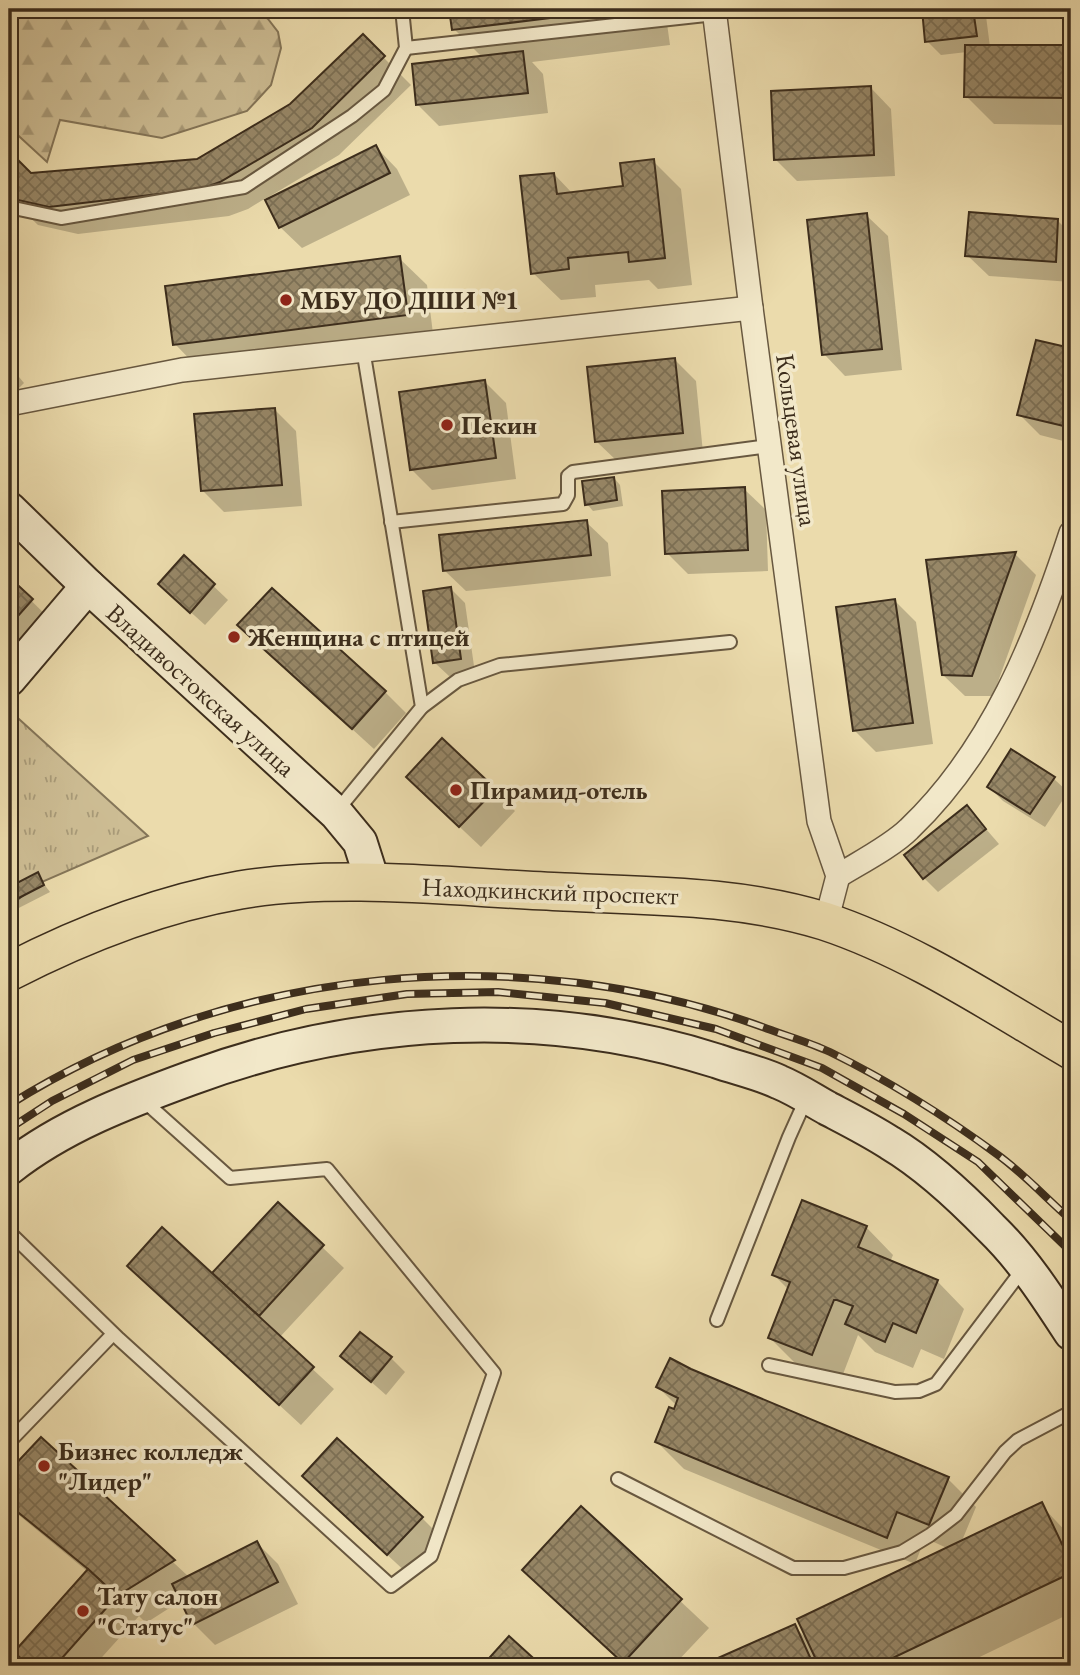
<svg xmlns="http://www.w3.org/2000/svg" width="1080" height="1675" viewBox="0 0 1080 1675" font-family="'EB Garamond',serif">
<defs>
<pattern id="grass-tufts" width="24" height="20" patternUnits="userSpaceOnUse" patternTransform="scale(1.75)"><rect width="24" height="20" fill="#cdbd94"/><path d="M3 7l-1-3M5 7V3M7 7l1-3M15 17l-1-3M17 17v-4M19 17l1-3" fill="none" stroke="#a89a78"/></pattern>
<pattern id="forest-firs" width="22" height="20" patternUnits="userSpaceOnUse" patternTransform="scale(1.75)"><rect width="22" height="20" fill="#cdbd94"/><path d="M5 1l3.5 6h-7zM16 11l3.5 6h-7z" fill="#a89a78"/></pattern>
<pattern id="building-cross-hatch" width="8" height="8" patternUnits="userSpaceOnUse" patternTransform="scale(1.75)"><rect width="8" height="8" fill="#978767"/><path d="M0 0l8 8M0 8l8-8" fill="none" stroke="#7c6f54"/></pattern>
</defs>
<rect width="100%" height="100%" fill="#ebdbac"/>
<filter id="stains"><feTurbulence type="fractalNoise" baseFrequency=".00286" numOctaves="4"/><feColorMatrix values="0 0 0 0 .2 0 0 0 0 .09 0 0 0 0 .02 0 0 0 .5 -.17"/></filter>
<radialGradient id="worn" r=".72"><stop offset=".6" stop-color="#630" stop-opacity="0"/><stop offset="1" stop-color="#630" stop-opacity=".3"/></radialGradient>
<!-- grass -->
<path fill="url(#grass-tufts)" stroke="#847558" stroke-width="2" d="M9 710 148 836 37 884 9 907Z"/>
<!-- forest -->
<path fill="url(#forest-firs)" stroke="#847558" stroke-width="2" d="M9 9H255L268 19 278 32 281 48 271 85 247 111 162 138 60 120 47 162 9 127Z"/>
<!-- shadow -->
<g fill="#0003">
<path d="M304 9H316L310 14Z"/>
<path d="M451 9H665L670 45 532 62 543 74 548 113 439 126 418 105 482 57 454 29Z"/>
<path d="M923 9H979L986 16 990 47H1071V125L994 124 966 96 967 52 941 55 927 41Z"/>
<path d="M363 37 411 85 339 155 267 198 268 201 376 147 397 169 410 195 302 248 280 227 266 198 248 209 229 216 78 234 38 225 9 197V154L31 175 198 161 291 106Z"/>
<path d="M870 87 891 109 895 176 797 181 776 160Z"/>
<path d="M653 161 681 189 692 285 658 289 649 280 595 285 596 297 561 300 533 273 554 174 573 194 625 188Z"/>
<path d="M866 215 888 236 902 370 845 376 824 354Z"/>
<path d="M1057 220 1071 234V282L989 276 967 255Z"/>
<path d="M399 258 427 285 434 342 202 372 175 344Z"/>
<path d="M1037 342 1071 350V443L1040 435 1019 414Z"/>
<path d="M675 360 696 381 703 453 618 462 596 441Z"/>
<path d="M9 365 24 383 9 398Z"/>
<path d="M485 382 506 403 516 479 432 490 411 469Z"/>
<path d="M275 410 296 431 302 506 224 512 203 491Z"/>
<path d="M614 478 620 485 623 506 593 511 587 504Z"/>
<path d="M744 489 766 510 768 571 688 574 667 553Z"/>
<path d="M586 522 608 543 611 576 466 591 444 570Z"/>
<path d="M1015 554 1036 575 993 696H965L943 675Z"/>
<path d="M184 558 228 600 205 625 175 598Z"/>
<path d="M9 579 53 622 9 671Z"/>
<path d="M451 589 465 603 475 673 449 676 434 662Z"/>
<path d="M895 601 916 622 933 744 876 752 855 731Z"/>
<path d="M261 646 385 692 406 713 374 749Z"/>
<path d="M1053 778 1068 792 1045 827 1003 801 989 787Z"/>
<path d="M494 790 515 811 481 847 429 798Z"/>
<path d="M967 807 999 844 938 892 924 878Z"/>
<path d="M37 875 50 892 9 913V889Z"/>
<path d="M278 1205 344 1268 279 1338 334 1389 301 1425 151 1287 212 1276Z"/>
<path d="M866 1227 893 1255 890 1262 937 1281 964 1309 944 1359 921 1349 913 1368 875 1352 858 1335 840 1382 797 1365 770 1338 789 1290 774 1275Z"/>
<path d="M342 1356 391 1358 405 1372 386 1395Z"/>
<path d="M690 1370 948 1479 976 1507 961 1543 1041 1505 1071 1537V1613L961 1666H704L795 1627 808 1640 949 1549 925 1538 915 1564 684 1469 657 1442 677 1406 658 1387Z"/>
<path d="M41 1439 189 1577 257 1543 278 1564 298 1604 215 1645 194 1624 182 1600 146 1623 139 1616 94 1666H30L16 1652 88 1572 9 1507V1474Z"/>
<path d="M325 1497 422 1518 443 1539 409 1575Z"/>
<path d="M581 1508 709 1628 673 1666H627L552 1597Z"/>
</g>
<!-- building -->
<g fill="url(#building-cross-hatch)" stroke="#3c2d1c" stroke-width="2">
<path d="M449 9H623L452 30Z"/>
<path d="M922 9H973L977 36 925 42Z"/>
<path d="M363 34 385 56 312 128 220 182 201 189 49 207 9 198V151L31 173 197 159 290 104Z"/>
<path d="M965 45H1071V98L964 97Z"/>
<path d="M523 51 528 93 416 105 412 64Z"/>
<path d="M871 86 874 155 774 160 771 91Z"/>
<path d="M376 145 390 173 279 228 265 200Z"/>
<path d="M654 159 665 258 629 262 628 252 568 258 569 269 531 274 520 176 554 173 557 194 623 186 620 163Z"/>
<path d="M969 212 1058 219 1056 262 965 256Z"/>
<path d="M867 213 882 349 822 355 807 220Z"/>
<path d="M400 256 408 315 173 345 165 286Z"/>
<path d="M1036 340 1071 348V414L1068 427 1017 415Z"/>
<path d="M675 358 683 433 595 442 587 367Z"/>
<path d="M485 380 496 458 410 470 399 392Z"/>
<path d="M275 408 282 485 201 491 194 414Z"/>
<path d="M614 477 617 500 585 505 582 481Z"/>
<path d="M745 487 748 550 665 554 662 491Z"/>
<path d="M587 520 591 555 443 571 439 535Z"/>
<path d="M1016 552 972 676 942 675 926 560Z"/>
<path d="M184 555 215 584 190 613 158 584Z"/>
<path d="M9 577 33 599 9 626Z"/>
<path d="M451 587 461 659 433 663 423 591Z"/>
<path d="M272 588 386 691 352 729 237 625Z"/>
<path d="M895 599 913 723 853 731 836 607Z"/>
<path d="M442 738 496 789 459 827 406 777Z"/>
<path d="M1011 749 1055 777 1030 814 987 787Z"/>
<path d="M967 805 986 829 923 879 904 855Z"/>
<path d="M38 872 44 885 9 903V887Z"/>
<path d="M802 1200 867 1226 858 1247 938 1280 916 1333 893 1323 885 1342 845 1324 853 1306 837 1300H834L812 1355 768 1338 790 1282 772 1275Z"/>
<path d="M278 1202 324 1245 259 1316 212 1273Z"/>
<path d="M162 1227 314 1367 279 1405 127 1266Z"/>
<path d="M360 1332 392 1357 371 1382 340 1356Z"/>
<path d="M670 1358 691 1369 949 1477 929 1525 897 1512 887 1538 655 1442 669 1407 674 1409 678 1398 656 1387Z"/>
<path d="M41 1437 175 1560 117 1596 88 1569 9 1505V1471Z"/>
<path d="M337 1438 423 1517 387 1555 302 1476Z"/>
<path d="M1042 1502 1071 1563V1573L876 1666H819L797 1619Z"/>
<path d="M581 1506 682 1599 623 1663 522 1570Z"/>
<path d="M257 1541 278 1582 192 1625 172 1584Z"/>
<path d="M88 1569 117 1596 55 1666H29L14 1652Z"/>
<path d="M795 1624 814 1666H700Z"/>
<path d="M509 1636 542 1666H482Z"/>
</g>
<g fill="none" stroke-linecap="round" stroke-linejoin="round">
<!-- lane casing -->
<g stroke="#685840" stroke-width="16">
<g id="lane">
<path d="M406 48 715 14"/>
<path d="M9 207 61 218 244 187 352 116 384 90 406 48 402 9"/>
<path d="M391 522 563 504 568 495V476L573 472 769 446"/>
<path d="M422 707 458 680 500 665 730 642"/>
<path d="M336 812 422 707 363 349"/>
<path d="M9 1232 119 1339 391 1586 431 1556 494 1373 327 1169 230 1178 143 1100"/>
<path d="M717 1320 789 1137 807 1097"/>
<path d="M769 1365 895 1392 919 1391 936 1384 1023 1269"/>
<path d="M9 1442 113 1334"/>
<path d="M618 1479 793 1568H844L902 1552 930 1535 956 1515 1005 1452 1018 1440 1071 1412"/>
</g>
</g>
<!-- street casing -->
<g stroke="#685840" stroke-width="26">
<g id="street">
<path d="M714 9 751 308 819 821 838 876 826 922"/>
<path d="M9 404 182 370 751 308"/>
<path d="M838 876C859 863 892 846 909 829 992 750 1036 640 1071 533"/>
</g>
</g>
<!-- secondary casing -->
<g stroke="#3c2d1c" stroke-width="37">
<g id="secondary">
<path d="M9 509 88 586 336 813 360 842 373 883"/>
<path d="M9 679 88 586"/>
<path d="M9 1168C62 1126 128 1101 191 1078 359 1016 546 1006 717 1061 737 1068 760 1073 779 1082 796 1089 811 1099 827 1108 848 1119 870 1130 890 1143 927 1165 961 1197 991 1228 1023 1259 1047 1296 1071 1333"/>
</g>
</g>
<!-- primary casing -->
<g stroke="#3c2d1c" stroke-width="40">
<path id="primary" d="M9 972C81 935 159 904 240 890 341 873 461 888 564 892 651 896 740 895 824 921 912 950 992 1004 1071 1050"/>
</g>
<!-- lane -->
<use href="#lane" stroke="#f2e8c9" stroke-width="12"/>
<!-- street -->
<use href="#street" stroke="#f2e8c9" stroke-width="23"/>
<!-- secondary -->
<use href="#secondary" stroke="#f2e8c9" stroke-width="33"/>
<!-- primary -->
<use href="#primary" stroke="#ebdbac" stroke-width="37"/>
<!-- rail casing -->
<g stroke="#3c2d1c" stroke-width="8">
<g id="rail">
<path d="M9 1105C232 964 525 938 771 1030 790 1037 811 1043 830 1052 889 1081 945 1116 998 1155 1024 1174 1047 1199 1071 1220"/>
<path d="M9 1129 52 1101 133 1060 214 1033 306 1009 407 994 498 992 605 1003 716 1029 822 1068 904 1114 978 1162 1071 1252"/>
</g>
</g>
<!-- rail -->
<use href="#rail" stroke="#f2e8c9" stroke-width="5" stroke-dasharray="16" stroke-linecap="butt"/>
</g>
<!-- markers -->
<g fill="#8f2418" stroke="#f2e8c9" stroke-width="2.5">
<circle cx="286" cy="300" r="7"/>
<circle cx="447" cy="425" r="7"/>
<circle cx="234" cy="637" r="7"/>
<circle cx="456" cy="790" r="7"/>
<circle cx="44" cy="1466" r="7"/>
<circle cx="83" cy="1611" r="7"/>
</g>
<g text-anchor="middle" stroke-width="7" stroke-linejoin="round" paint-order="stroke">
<!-- poi labels -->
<g font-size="26" font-weight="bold" fill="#3c2d1c" stroke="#f2e8c9" text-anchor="start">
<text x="300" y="309">МБУ ДО ДШИ №1</text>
<text x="461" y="434">Пекин</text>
<text x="248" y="646">Женщина с птицей</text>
<text x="470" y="799">Пирамид-отель</text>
<text x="58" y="1460">Бизнес колледж<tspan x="58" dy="30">"Лидер"</tspan></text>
<text x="97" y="1605">Тату салон<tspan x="97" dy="30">"Статус"</tspan></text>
</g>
<!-- street labels -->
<g font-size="26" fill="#3c2d1c" stroke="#f2e8c9">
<text transform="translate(797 440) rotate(82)" y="9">Кольцевая улица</text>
<text transform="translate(201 690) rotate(42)" y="9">Владивостокская улица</text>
<text transform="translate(550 891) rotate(2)" y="9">Находкинский проспект</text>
</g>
</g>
<!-- margin -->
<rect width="1080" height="1675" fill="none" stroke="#ebdbac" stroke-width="35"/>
<rect x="10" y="10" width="1059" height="1654" fill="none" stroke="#3c2d1c" stroke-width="3.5"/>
<rect x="18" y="18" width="1045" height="1640" fill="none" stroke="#3c2d1c" stroke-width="2"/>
<rect width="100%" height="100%" filter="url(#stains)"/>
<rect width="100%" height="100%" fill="url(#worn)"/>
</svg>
